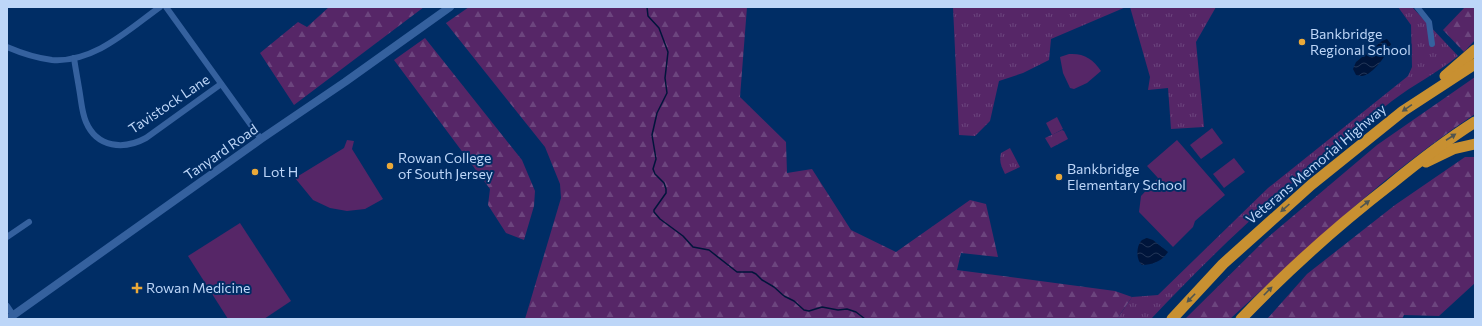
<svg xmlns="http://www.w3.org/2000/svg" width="1482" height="326" viewBox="0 0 1482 326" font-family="Commissioner,sans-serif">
<defs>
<pattern id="grass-tufts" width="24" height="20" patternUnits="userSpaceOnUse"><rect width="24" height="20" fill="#562667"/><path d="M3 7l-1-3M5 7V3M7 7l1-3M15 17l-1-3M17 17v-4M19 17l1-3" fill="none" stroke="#6c457e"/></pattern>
<pattern id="forest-firs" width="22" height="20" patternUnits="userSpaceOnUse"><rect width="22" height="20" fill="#562667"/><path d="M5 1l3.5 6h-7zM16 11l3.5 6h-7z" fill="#6c457e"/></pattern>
<pattern id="water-waves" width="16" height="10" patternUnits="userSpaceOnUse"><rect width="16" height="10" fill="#00153b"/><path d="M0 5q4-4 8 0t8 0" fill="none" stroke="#233658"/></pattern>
</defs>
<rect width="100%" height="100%" fill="#002d65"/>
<!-- grass -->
<g fill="url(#grass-tufts)">
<path d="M953 7H1126L1051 39 1049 60 1023 73 999 81 990 121 975 136 959 135Z"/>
<path d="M1130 7H1216L1196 42 1204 127 1171 129 1168 88 1148 90 1150 77Z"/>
<path d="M1398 7H1412L1458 56C1437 73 1413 85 1392 101 1306 167 1225 240 1151 319H1117L1132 297 1158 295 1268 188 1408 76 1412 67 1411 25Z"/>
<path d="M1062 130 1064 131 1068 139 1051 148 1045 138Z"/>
<path d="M1010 148 1020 167 1005 174C1001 166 999 162 1001 153Z"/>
</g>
<!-- forest -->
<g fill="url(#forest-firs)">
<path d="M329 7H424L294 105 260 53 298 22 307 27Z"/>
<path d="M469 7H747L740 97 786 142 787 173 812 169 851 230 896 252 970 200 986 204 998 257 961 253 957 270 1115 291 1132 297 1117 319H525L561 198 560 184 545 147 446 23Z"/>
<path d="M1465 7H1475V40L1464 52 1443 30Z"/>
<path d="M425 38 522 160 535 191 534 206 524 240 506 233 488 205 490 189 394 60Z"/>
<path d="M1475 77V114C1386 173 1308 247 1230 319H1185L1266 239 1377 145Z"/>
<path d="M1465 157H1475V283L1439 316 1404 315 1402 319H1267L1307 274 1395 205Z"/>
</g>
<!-- pitch -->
<g fill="#562667">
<path d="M1069 54C1084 53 1093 59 1101 71L1087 83 1074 89 1070 88 1063 73 1060 57Z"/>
<path d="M1057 117 1063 129 1052 135 1046 123Z"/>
<path d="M1212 128 1223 143 1201 159 1190 145Z"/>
<path d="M347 140 354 141 352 149 383 199 365 209 347 211 330 208 313 200 295 178 344 148Z"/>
<path d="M1177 140 1225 195 1195 221 1193 227 1173 247 1139 212 1141 196 1158 178 1147 166Z"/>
<path d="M1234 158 1245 172 1224 188 1213 174Z"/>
<path d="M240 223 291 301 264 319H228L188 256Z"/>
</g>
<!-- water -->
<g fill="url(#water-waves)">
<path d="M1387 39 1391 44C1388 53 1373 75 1362 76 1361 76 1356 75 1356 75L1353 69 1356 62 1382 41Z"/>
<path d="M1147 238 1153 240 1168 252C1162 261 1153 265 1142 265 1136 260 1136 247 1141 241 1142 240 1146 238 1147 238Z"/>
</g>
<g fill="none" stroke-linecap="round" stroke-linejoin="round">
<!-- stream -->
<path stroke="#00153b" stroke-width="1.5" d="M647 7 648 16 659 28 668 52 665 78 667 93 657 113 652 135 656 159 653 169 655 174 664 183 666 189V193L654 210V212L660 219 683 236 693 247 709 250 737 272H752L756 274 762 280 774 287 784 296 794 301 804 310 809 311 822 307 838 310 847 309 856 312 865 319"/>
<!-- minor -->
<g stroke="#35619e" stroke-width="6">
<path d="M166 7 261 139"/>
<path d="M1417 7 1429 22 1432 44"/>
<path d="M7 47C21 53 36 58 52 60 94 63 128 30 160 7"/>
<path d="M74 58C76 72 79 86 81 101 82 108 83 115 86 122 97 148 124 150 146 138L221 84"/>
<path d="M7 237 29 222"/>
<path d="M7 306 13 315"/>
</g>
<!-- tertiary -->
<path stroke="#35619e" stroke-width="8" d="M8 319 261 139 345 82 450 7"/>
<!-- motorway -->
<g stroke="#c89031" stroke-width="11">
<path d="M1445 76 1475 50"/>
<path d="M1426 162 1453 149 1475 144"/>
<path d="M1172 319 1223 264 1311 185 1403 111 1475 64"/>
<path d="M1241 319C1287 271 1337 226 1390 185 1418 162 1445 141 1475 122"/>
</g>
</g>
<!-- one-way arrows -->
<defs><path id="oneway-solid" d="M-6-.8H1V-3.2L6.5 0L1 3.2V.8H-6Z"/></defs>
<g fill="#505550">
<use href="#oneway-solid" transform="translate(1407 108) rotate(145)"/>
<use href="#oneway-solid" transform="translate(1451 137) rotate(-33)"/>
<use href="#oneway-solid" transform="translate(1365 204) rotate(-38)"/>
<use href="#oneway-solid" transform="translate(1285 208) rotate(138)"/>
<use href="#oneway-solid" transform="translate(1268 291) rotate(-45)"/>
<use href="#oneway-solid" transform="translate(1191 298) rotate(134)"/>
</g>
<!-- markers -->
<g fill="#eba939" stroke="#002d65" stroke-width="1.5">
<circle cx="1302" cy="42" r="4"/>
<circle cx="390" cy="166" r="4"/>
<circle cx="255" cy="172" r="4"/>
<circle cx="1059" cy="177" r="4"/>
<path d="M135 282h4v4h4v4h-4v4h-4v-4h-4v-4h4z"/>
</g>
<g text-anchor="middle" stroke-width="4" stroke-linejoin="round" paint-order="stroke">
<!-- poi labels -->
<g font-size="14" fill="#bdd6f8" stroke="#002d65" text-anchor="start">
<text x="1310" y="39">Bankbridge<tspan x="1310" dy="16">Regional School</tspan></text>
<text x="398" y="163">Rowan College<tspan x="398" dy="16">of South Jersey</tspan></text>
<text x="1067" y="174">Bankbridge<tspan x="1067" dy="16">Elementary School</tspan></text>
<text x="263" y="177">Lot H</text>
<text x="146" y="293">Rowan Medicine</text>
</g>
<!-- street labels -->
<g font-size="14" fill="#bdd6f8" stroke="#002d65">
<text transform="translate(169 104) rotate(-34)" y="5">Tavistock Lane</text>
<text transform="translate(221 152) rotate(-35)" y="5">Tanyard Road</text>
<text transform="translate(1316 164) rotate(-40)" y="5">Veterans Memorial Highway</text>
</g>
</g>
<!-- border -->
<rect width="1482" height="326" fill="none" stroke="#bdd6f8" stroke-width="16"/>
</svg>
